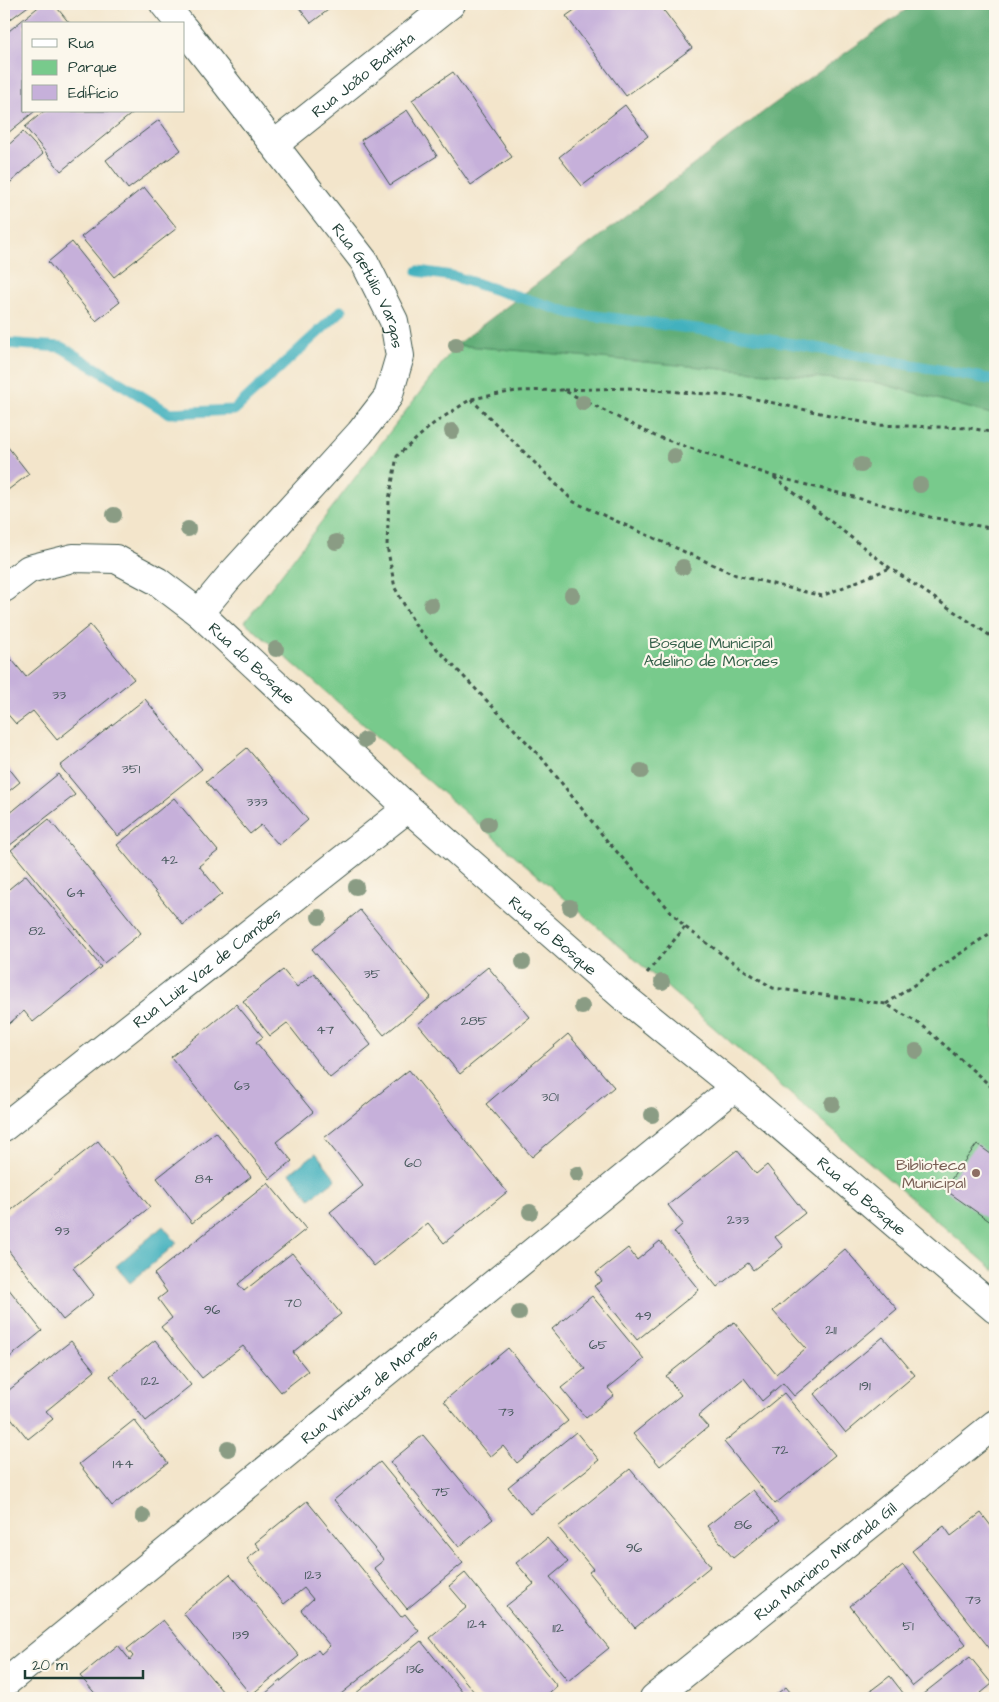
<svg xmlns="http://www.w3.org/2000/svg" width="999" height="1702" viewBox="0 0 999 1702" font-family="'Architects Daughter',sans-serif">
<rect width="100%" height="100%" fill="#fbf7ec"/>
<filter id="ink" filterUnits="userSpaceOnUse"><feTurbulence type="fractalNoise" baseFrequency=".02" numOctaves="2"/><feDisplacementMap in="SourceGraphic" scale="10" xChannelSelector="R" yChannelSelector="G"/><feConvolveMatrix kernelMatrix="1 2 1 2 8 2 1 2 1" color-interpolation-filters="sRGB"/></filter>
<filter id="wash" filterUnits="userSpaceOnUse"><feTurbulence type="fractalNoise" baseFrequency=".0096" numOctaves="4" result="noise"/><feDisplacementMap in="SourceGraphic" scale="20" xChannelSelector="R" yChannelSelector="G"/><feGaussianBlur stdDeviation="1.12" result="paint"/><feColorMatrix in="noise" values="0 0 0 0 0 0 0 0 0 0 0 0 0 0 0 0 0 1.4 0 .05"/><feComposite in="paint" operator="in"/></filter>
<g filter="url(#wash)">
<rect width="100%" height="100%" fill="#f3e5cb"/>
<!-- green -->
<path fill="#78ca8c" stroke="#4c8460" d="M456 345 879 383 995 415V1271L245 622Z"/>
<!-- forest -->
<path fill="#62ae78" stroke="#407656" d="M914 4H995V415L879 383 456 345 770 107Z"/>
<!-- water -->
<g fill="#43b1be" stroke="#317779">
<path d="M316 1153 336 1179 310 1199 290 1173Z"/>
<path d="M163 1226 177 1243 130 1283 116 1266Z"/>
</g>
<g fill="none" stroke-linecap="round" stroke-linejoin="round">
<!-- stream -->
<g stroke="#43b1be" stroke-width="11">
<path d="M418 271 452 276 571 313 737 334 995 380"/>
<path d="M4 343 61 347 169 413 234 410 341 311"/>
</g>
</g>
<g id="blocks">
<!-- building -->
<g fill="#c6b0da">
<path d="M4 4H31L4 24Z"/>
<path d="M42 4H54L70 24H24V111H35L8 133 4 128V35Z"/>
<path d="M296 4H336L311 23Z"/>
<path d="M583 4H659L692 48 626 96 566 16Z"/>
<path d="M453 72 512 157 471 185 412 100Z"/>
<path d="M625 105 648 136 582 186 559 157Z"/>
<path d="M407 110 437 156 390 185 361 140Z"/>
<path d="M44 111H135L61 171 25 127Z"/>
<path d="M159 120 181 150 128 189 106 160Z"/>
<path d="M23 132 43 154 4 188V149Z"/>
<path d="M144 187 177 228 114 277 81 237Z"/>
<path d="M72 242 120 302 96 321 48 262Z"/>
<path d="M4 442 29 474 4 493Z"/>
<path d="M90 625 134 679 57 740 33 711 16 724 4 710V650L26 677Z"/>
<path d="M145 699 202 769 118 836 60 766Z"/>
<path d="M247 748 308 820 279 845 261 825 250 834 206 782Z"/>
<path d="M4 762 20 782 4 795Z"/>
<path d="M58 774 75 795 5 849 4 818Z"/>
<path d="M174 798 218 851 199 866 222 894 183 925 117 845Z"/>
<path d="M49 819 141 933 104 963 11 850Z"/>
<path d="M26 875 101 967 33 1022 24 1011 4 1028V893Z"/>
<path d="M360 910 431 997 384 1035 312 949Z"/>
<path d="M488 967 530 1017 460 1074 418 1024Z"/>
<path d="M283 970 297 987 314 973 371 1045 330 1078 287 1023 270 1036 243 1001Z"/>
<path d="M236 1004 263 1037 256 1042 313 1112 276 1142 292 1161 270 1179 171 1057Z"/>
<path d="M568 1034 614 1087 532 1157 486 1104Z"/>
<path d="M409 1070 507 1192 444 1243 428 1223 374 1266 330 1212 363 1186 324 1138Z"/>
<path d="M216 1132 251 1177 192 1223 157 1178Z"/>
<path d="M98 1141 150 1207 73 1268 94 1295 63 1320 4 1245V1216Z"/>
<path d="M977 1144 995 1157V1225L944 1189Z"/>
<path d="M737 1150 756 1174 767 1165 805 1213 775 1237 783 1247 753 1270 748 1263 717 1287 674 1232 683 1224 668 1205Z"/>
<path d="M268 1183 306 1229 238 1284 244 1291 292 1253 341 1314 293 1352 308 1371 281 1392 243 1346 202 1378 161 1327 172 1318 158 1299 167 1292 154 1274Z"/>
<path d="M660 1241 699 1290 637 1340 594 1286 602 1281 596 1273 628 1248 637 1260Z"/>
<path d="M845 1249 897 1309 794 1396 783 1383 762 1401 744 1378 698 1416 708 1427 660 1466 633 1434 681 1395 666 1376 734 1322 776 1374 806 1348 773 1311Z"/>
<path d="M4 1283 42 1331 4 1362Z"/>
<path d="M592 1296 644 1359 608 1388 614 1395 586 1418 561 1388 585 1369 552 1329Z"/>
<path d="M883 1337 915 1375 846 1433 814 1394Z"/>
<path d="M155 1340 191 1385 146 1421 110 1376Z"/>
<path d="M71 1341 95 1371 46 1411 53 1419 28 1439 4 1409V1394Z"/>
<path d="M508 1348 568 1421 517 1463 503 1446 490 1457 444 1401Z"/>
<path d="M784 1393 835 1455 775 1504 724 1442Z"/>
<path d="M134 1420 168 1463 112 1506 79 1464Z"/>
<path d="M576 1432 599 1460 530 1514 508 1487Z"/>
<path d="M423 1435 493 1519 459 1547 390 1462Z"/>
<path d="M380 1462 463 1563 407 1609 374 1568 384 1560 334 1500Z"/>
<path d="M630 1469 711 1566 635 1628 589 1572 593 1569 558 1527Z"/>
<path d="M753 1490 779 1521 733 1558 707 1526Z"/>
<path d="M307 1501 401 1617 405 1614 419 1631 336 1698H260L318 1650 321 1654 330 1646 301 1610 313 1599 304 1588 284 1604 247 1559 260 1549 255 1543Z"/>
<path d="M981 1513 995 1531V1646L991 1650 912 1551 944 1526 951 1536Z"/>
<path d="M547 1538 568 1562 550 1577 609 1648 568 1681 506 1606 534 1584 516 1563Z"/>
<path d="M903 1565 966 1644 913 1686 850 1606Z"/>
<path d="M465 1573 557 1686 543 1698H479L430 1638 467 1607 449 1586Z"/>
<path d="M230 1574 299 1656 251 1695 183 1613Z"/>
<path d="M163 1620 228 1698H99L80 1676 118 1645 130 1660 133 1656 127 1649Z"/>
<path d="M421 1641 467 1698H358L355 1694Z"/>
<path d="M970 1657 992 1684 975 1698H918Z"/>
<path d="M890 1676 907 1698H861Z"/>
<path d="M786 1687 795 1698H771Z"/>
</g>
</g>
</g>
<g filter="url(#ink)">
<use href="#blocks" fill-opacity="0" stroke="#3f564b" stroke-width="1"/>
<g fill="none" stroke-linecap="round" stroke-linejoin="round">
<!-- minor casing -->
<g stroke="#3f564b" stroke-width="30">
<g id="minor">
<path d="M164 4 180 24"/>
<path id="s1" d="M184 29 364 261 394 321 400 356 388 397 360 433 229 577 199 613"/>
<path id="s2" d="M275 144 451 4"/>
<path id="s3" d="M4 588 29 569 73 558 116 559 157 581 199 613 408 808 626 999 735 1087 995 1309"/>
<path id="s4" d="M4 1127 408 808"/>
<path id="s5" d="M4 1684 735 1087"/>
<path id="s6" d="M654 1698 995 1424"/>
</g>
</g>
<!-- path -->
<g stroke="#3f564b" stroke-width="3" stroke-dasharray="4 4" stroke-linecap="butt">
<path d="M564 390 628 388 746 397 876 425 970 428 995 433"/>
<path d="M471 399 574 502 736 575 822 596 890 568"/>
<path d="M774 477 890 568 995 639"/>
<path d="M995 529 930 517 773 476 655 436 563 390 516 391 471 399 433 424 397 456 389 500 387 546 395 588 417 628 541 757 608 842 685 927 741 968 773 988 886 1004 923 1026 995 1090"/>
<path d="M647 973 685 927"/>
<path d="M886 1004 995 930"/>
</g>
<!-- minor -->
<use href="#minor" stroke="#fff" stroke-width="28"/>
</g>
<!-- trees -->
<g fill="#8a9c84">
<circle cx="456" cy="345" r="8"/>
<circle cx="583" cy="403" r="8"/>
<circle cx="452" cy="431" r="8"/>
<circle cx="674" cy="456" r="8"/>
<circle cx="861" cy="465" r="8"/>
<circle cx="920" cy="485" r="8"/>
<circle cx="114" cy="515" r="8"/>
<circle cx="188" cy="529" r="8"/>
<circle cx="336" cy="542" r="8"/>
<circle cx="683" cy="567" r="8"/>
<circle cx="572" cy="595" r="8"/>
<circle cx="431" cy="605" r="8"/>
<circle cx="276" cy="649" r="8"/>
<circle cx="365" cy="740" r="8"/>
<circle cx="641" cy="771" r="8"/>
<circle cx="488" cy="824" r="8"/>
<circle cx="356" cy="887" r="8"/>
<circle cx="570" cy="907" r="8"/>
<circle cx="319" cy="917" r="8"/>
<circle cx="523" cy="962" r="8"/>
<circle cx="662" cy="982" r="8"/>
<circle cx="582" cy="1007" r="8"/>
<circle cx="916" cy="1051" r="8"/>
<circle cx="832" cy="1104" r="8"/>
<circle cx="652" cy="1115" r="8"/>
<circle cx="577" cy="1174" r="8"/>
<circle cx="530" cy="1212" r="8"/>
<circle cx="519" cy="1313" r="8"/>
<circle cx="228" cy="1449" r="8"/>
<circle cx="143" cy="1516" r="8"/>
</g>
</g>
<!-- markers -->
<circle fill="#8d6e63" stroke="#fbf7ec" stroke-width="2" cx="976" cy="1173" r="5"/>
<g text-anchor="middle" stroke-width="4.5" stroke-linejoin="round" paint-order="stroke">
<!-- number labels -->
<g font-size="14" fill="#495a5e">
<text x="59" y="699">33</text>
<text x="131" y="773">351</text>
<text x="257" y="806">333</text>
<text x="169" y="864">42</text>
<text x="76" y="897">64</text>
<text x="37" y="935">82</text>
<text x="372" y="978">35</text>
<text x="474" y="1025">285</text>
<text x="325" y="1034">47</text>
<text x="242" y="1090">63</text>
<text x="550" y="1101">301</text>
<text x="413" y="1167">60</text>
<text x="204" y="1183">84</text>
<text x="738" y="1224">233</text>
<text x="62" y="1235">93</text>
<text x="293" y="1307">70</text>
<text x="212" y="1314">96</text>
<text x="643" y="1320">49</text>
<text x="831" y="1334">211</text>
<text x="598" y="1349">65</text>
<text x="150" y="1385">122</text>
<text x="865" y="1390">191</text>
<text x="506" y="1416">73</text>
<text x="780" y="1454">72</text>
<text x="123" y="1468">144</text>
<text x="441" y="1496">75</text>
<text x="743" y="1529">86</text>
<text x="634" y="1552">96</text>
<text x="313" y="1579">123</text>
<text x="973" y="1604">73</text>
<text x="477" y="1628">124</text>
<text x="908" y="1630">51</text>
<text x="558" y="1632">112</text>
<text x="241" y="1639">139</text>
<text x="415" y="1673">136</text>
</g>
<!-- street labels -->
<g font-size="16" fill="#1f3d34" stroke="#fbf7ec">
<text dy="6" stroke="none"><textPath href="#s2" startOffset="112">Rua João Batista</textPath></text>
<text dy="6" stroke="none"><textPath href="#s1" startOffset="318">Rua Getúlio Vargas</textPath></text>
<text dy="6" stroke="none"><textPath href="#s3" startOffset="292">Rua do Bosque</textPath></text>
<text dy="6" stroke="none"><textPath href="#s3" startOffset="698">Rua do Bosque</textPath></text>
<text dy="6" stroke="none"><textPath href="#s4" startOffset="258">Rua Luiz Vaz de Camões</textPath></text>
<text dy="6" stroke="none"><textPath href="#s3" startOffset="1102">Rua do Bosque</textPath></text>
<text dy="6" stroke="none"><textPath href="#s5" startOffset="471">Rua Vinicius de Moraes</textPath></text>
<text dy="6" stroke="none"><textPath href="#s6" startOffset="219">Rua Mariano Miranda Gil</textPath></text>
</g>
<!-- park labels -->
<g font-size="16" fill="#35604a" stroke="#fbf7ec">
<text x="711" y="648">Bosque Municipal<tspan x="711" dy="18">Adelino de Moraes</tspan></text>
</g>
<!-- education labels -->
<g font-size="16" fill="#785e54" stroke="#fbf7ec" text-anchor="end">
<text x="966" y="1170">Biblioteca<tspan x="966" dy="18">Municipal</tspan></text>
</g>
</g>
<!-- margin -->
<rect width="999" height="1702" fill="none" stroke="#fbf7ec" stroke-width="20"/>
<!-- legend -->
<rect x="22" y="22" width="162" height="90" fill="#fbf7ec" stroke="#a3ada2"/>
<rect x="32" y="39" width="25" height="8" fill="#ffffff" stroke="#a3ada2"/>
<text x="68" y="48" font-size="15" fill="#1f3d34">Rua</text>
<rect x="32" y="60" width="25" height="15" fill="#78ca8c" stroke="#a3ada2"/>
<text x="68" y="72" font-size="15" fill="#1f3d34">Parque</text>
<rect x="32" y="85" width="25" height="15" fill="#c6b0da" stroke="#a3ada2"/>
<text x="68" y="98" font-size="15" fill="#1f3d34">Edifício</text>
<!-- scale -->
<path d="M25 1670v8h118v-8" fill="none" stroke="#1f3d34" stroke-width="2.5"/>
<text x="32" y="1670" font-size="15" fill="#1f3d34" stroke="#fbf7ec" stroke-width="4" paint-order="stroke">20 m</text>
</svg>
